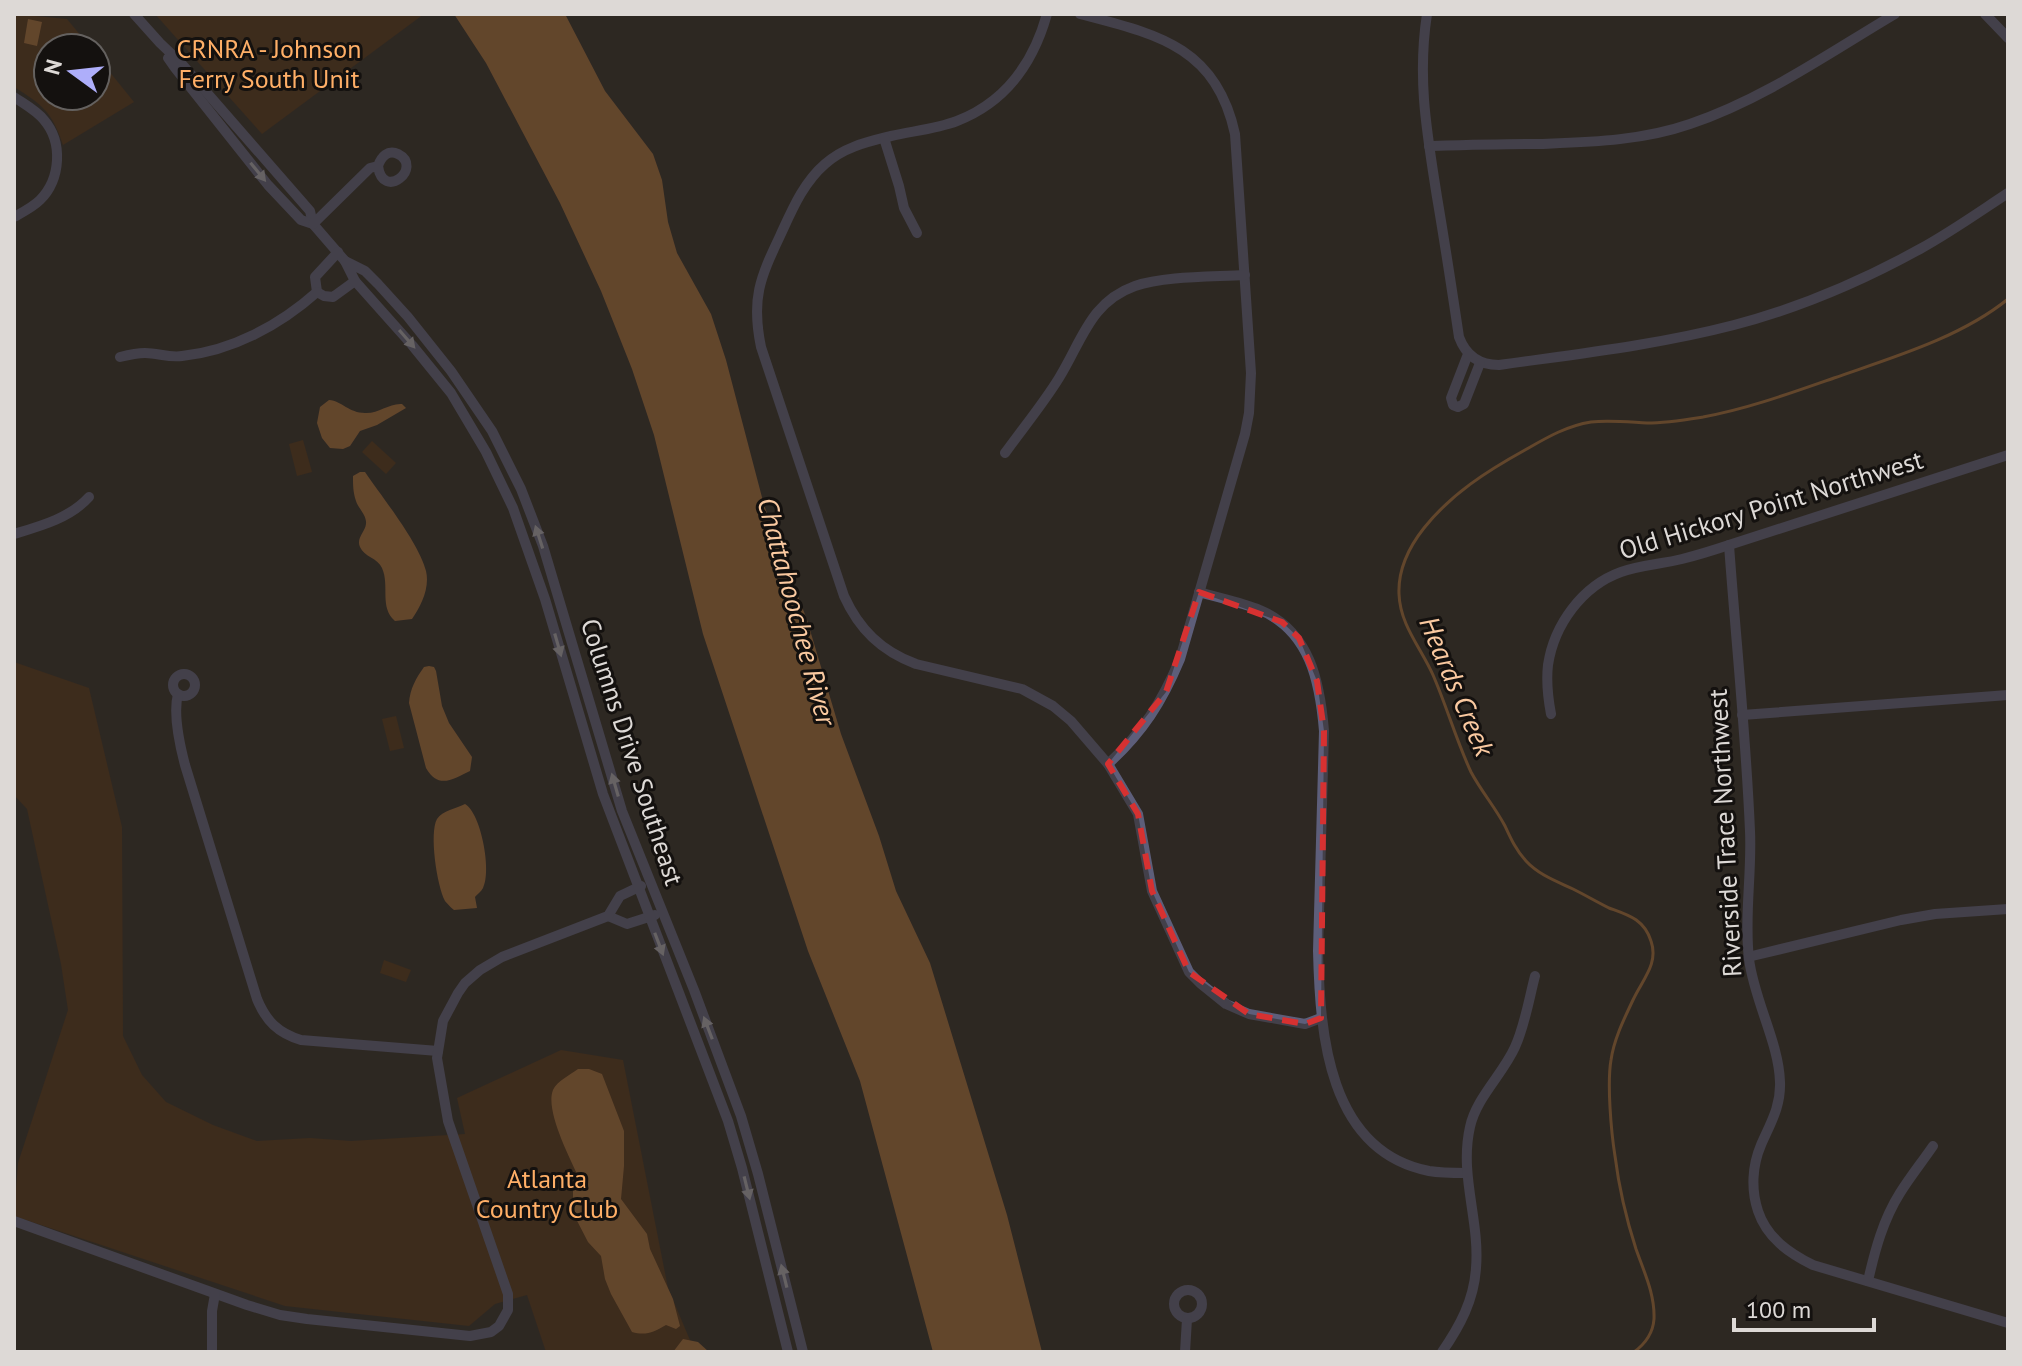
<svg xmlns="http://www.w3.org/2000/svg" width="2022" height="1366" viewBox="0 0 2022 1366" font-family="'PT Sans',sans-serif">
<rect width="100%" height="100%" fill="#2e2823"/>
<!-- green -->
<g fill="#503114">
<path d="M14 14 67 19 91 48H48V96H96V55L134 102 63 145C52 112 43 105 14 87Z"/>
<path d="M155 14H424L262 134Z"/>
<path d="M303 440 312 472 297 476 289 444Z"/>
<path d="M372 441 396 463 386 474 362 452Z"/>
<path d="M14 662 89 688 122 827 123 1036 142 1075 166 1102 213 1125 257 1141 310 1138 351 1141 465 1134 457 1098 561 1050 623 1060 668 1288 695 1352H546L527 1295 495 1304 469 1326 285 1306 14 1216 18 1163 68 1010 61 964 27 809 14 795Z"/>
<path d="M396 716 404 748 390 751 382 719Z"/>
<path d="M384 960 411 970 406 982 380 973Z"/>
</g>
<!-- water -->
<g fill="#a36a37">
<path d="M454 14H565L605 91 653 154 662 180 668 222 677 253 711 314 726 360 764 505 807 620 841 734 879 836 896 891 930 963 1007 1215 1042 1352H933L860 1081 808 951 703 634 654 435 632 369 601 291 560 203 486 63Z"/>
<path d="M28 19 42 22 37 46 24 43Z"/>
<path d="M329 400C342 401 349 413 365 413 378 414 389 403 402 404L406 408 377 425 360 431 350 446 343 449 330 448 322 438 317 423 320 407Z"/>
<path d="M360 472H365C382 497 419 543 426 571 430 588 421 606 412 619L395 621C379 607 390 586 382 568 378 558 364 557 360 547 356 538 365 532 366 524 367 515 358 508 356 501 353 492 353 485 353 476Z"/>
<path d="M429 666 434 667 436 671 442 706 449 723 472 757 470 771C452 780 438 789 426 768L409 703C410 689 416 678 424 667Z"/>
<path d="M465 804C481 813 492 871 483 888 481 892 477 894 475 897L477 908 454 910C452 909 446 902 445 901 437 886 429 833 437 819 442 811 457 808 465 804Z"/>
<path d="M578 1069H589L602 1074 624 1131V1166L621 1199 647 1234 650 1249 673 1299 680 1326 676 1329 666 1325C654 1332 646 1336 632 1332L611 1294 605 1279 601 1256 588 1242 573 1213V1188L578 1176C569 1156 545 1110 553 1090 557 1081 570 1075 578 1069Z"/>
<path d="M683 1339 698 1342 709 1352H673Z"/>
</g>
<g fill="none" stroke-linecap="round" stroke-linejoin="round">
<!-- stream -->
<path stroke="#a36a37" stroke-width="3" d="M1634 1352C1645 1344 1653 1333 1654 1319 1655 1294 1644 1272 1636 1249 1626 1218 1619 1188 1615 1156 1611 1131 1607 1083 1611 1060 1614 1039 1624 1019 1633 1000 1642 980 1659 964 1651 941 1644 919 1628 915 1609 908 1597 902 1585 895 1573 889 1556 881 1539 875 1526 861 1516 850 1511 839 1505 826 1495 807 1481 791 1471 772 1456 740 1447 707 1433 675 1421 648 1400 625 1399 594 1398 570 1409 547 1424 528 1451 494 1487 471 1525 450 1546 438 1566 426 1591 422 1609 420 1628 422 1647 423 1666 423 1684 420 1703 417 1747 409 1791 393 1834 378 1891 358 1960 338 2008 299"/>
<!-- street -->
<g stroke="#5d5e7a" stroke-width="10">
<path d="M134 14 160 43 181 63 310 211 313 224 345 261"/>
<path d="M1047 14C1033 64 1006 102 957 121 936 129 913 131 891 136 867 142 844 147 825 164 803 183 792 210 780 236 760 278 751 299 761 347L844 596C859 629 881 651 916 664L1022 689 1053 706 1071 721 1108 764 1138 814 1152 891 1189 972 1200 983 1226 1004 1249 1014 1305 1024 1321 1018"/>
<path d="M1080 14C1156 34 1216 46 1235 134L1251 373 1249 413 1245 434 1180 659C1162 702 1143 732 1108 764"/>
<path d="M1427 14C1417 79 1427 133 1437 197 1445 244 1452 290 1459 337 1466 356 1479 365 1499 365 1577 354 1657 345 1734 325 1799 308 1862 281 1920 249 1951 232 1979 212 2008 193"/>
<path d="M1985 14 2008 38"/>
<path d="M168 58 175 68 268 185 301 220 313 224"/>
<path d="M14 97C24 104 36 110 44 120 63 142 61 179 40 200 33 207 23 212 14 217"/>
<path d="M884 138 899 186 904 208 917 233"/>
<path d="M1429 146C1466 145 1502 144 1539 144 1590 142 1641 141 1690 124 1764 99 1829 53 1895 14"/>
<path d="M313 224 370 168 378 166C381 157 388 149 398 154 424 167 383 202 378 166"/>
<path d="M317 292 315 277 338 252"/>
<path d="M317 292 324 296 333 297 355 281"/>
<path d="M1468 354 1451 398 1453 405 1458 407 1464 404 1480 363"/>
<path d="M120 357C128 355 137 353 145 353 158 353 169 358 182 356 232 351 280 325 317 292"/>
<path d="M1005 453C1023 428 1043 404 1059 378 1082 341 1090 302 1135 286 1164 276 1213 277 1245 275"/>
<path d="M14 534C41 526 70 518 89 497"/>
<path d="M1729 545C1736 641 1746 736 1750 831 1752 874 1744 916 1749 959 1754 1000 1779 1043 1780 1082 1781 1107 1770 1124 1761 1145 1752 1166 1751 1190 1758 1211 1767 1238 1789 1253 1813 1265L2008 1323"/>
<path d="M1199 592C1219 598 1241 602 1260 610 1310 631 1320 682 1324 731L1318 951C1320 1034 1328 1151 1429 1171 1441 1173 1454 1173 1466 1173"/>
<circle cx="184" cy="685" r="11"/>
<path d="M178 694C173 713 180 746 185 765L257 999C266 1021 278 1033 301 1040L438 1051"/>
<path d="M1551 714C1548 698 1546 682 1548 665 1554 625 1582 586 1621 572 1640 565 1662 564 1682 559 1698 555 1714 550 1729 545L2008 455"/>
<path d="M1742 715 2008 695"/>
<path d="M608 916 627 924 655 915"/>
<path d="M1748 957 1901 920 1935 914 2008 909"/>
<path d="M14 1221 247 1305 280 1315 307 1319 470 1336 491 1332 499 1326 508 1310V1294L448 1121 437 1058 443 1021 458 993 465 983 480 970 502 957 608 916 620 896 641 886"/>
<path d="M1868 1281C1875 1250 1883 1220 1900 1193 1910 1177 1922 1162 1933 1146"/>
<circle cx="1188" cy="1304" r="14"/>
<path d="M212 1352V1311L215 1294"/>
<path d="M788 1352 742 1168 728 1121 603 794 545 599 513 508 486 452 451 393 412 345 355 281 345 261 365 271 378 284 408 317 451 371 492 431 521 489 543 546 622 811 694 990 741 1116 758 1174 803 1352"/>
<path d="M1185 1352 1187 1319"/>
<path d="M1442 1352C1460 1326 1474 1300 1476 1268 1480 1220 1459 1175 1470 1127 1476 1098 1503 1074 1515 1047 1525 1025 1529 999 1535 976"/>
</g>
</g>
<!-- one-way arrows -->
<defs><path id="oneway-solid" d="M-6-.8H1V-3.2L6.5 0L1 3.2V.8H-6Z" transform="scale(2)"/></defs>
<g fill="#aaa8b1">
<use href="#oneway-solid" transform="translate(258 172) rotate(51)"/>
<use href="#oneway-solid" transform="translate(407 339) rotate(49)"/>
<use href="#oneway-solid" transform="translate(539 537) rotate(-108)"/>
<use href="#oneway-solid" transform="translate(558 645) rotate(74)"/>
<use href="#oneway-solid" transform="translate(615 785) rotate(-106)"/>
<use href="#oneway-solid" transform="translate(659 944) rotate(69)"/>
<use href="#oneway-solid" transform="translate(708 1028) rotate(-111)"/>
<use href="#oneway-solid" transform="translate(747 1188) rotate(76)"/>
<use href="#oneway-solid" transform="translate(784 1276) rotate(-104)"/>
</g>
<!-- marked area -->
<path d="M0 0H2022V1366H0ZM1199 592 1282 622 1299 638 1317 681 1324 731 1321 1018 1305 1024 1249 1014 1189 972 1152 891 1138 814 1108 764 1166 692Z" fill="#2e2823" fill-opacity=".55" fill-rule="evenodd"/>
<path fill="none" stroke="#d63131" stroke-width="6" stroke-dasharray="16 10" stroke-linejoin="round" d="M1199 592 1282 622 1299 638 1317 681 1324 731 1321 1018 1305 1024 1249 1014 1189 972 1152 891 1138 814 1108 764 1166 692Z"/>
<g text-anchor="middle" stroke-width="6" stroke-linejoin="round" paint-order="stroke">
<!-- park labels -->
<g font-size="26" fill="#ffaf67" stroke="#14110f">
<text x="269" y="58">CRNRA - Johnson<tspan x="269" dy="30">Ferry South Unit</tspan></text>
<text x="547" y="1188">Atlanta<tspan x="547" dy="30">Country Club</tspan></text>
</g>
<!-- street labels -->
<g font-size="26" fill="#ddd9d6" stroke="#14110f">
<text transform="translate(1771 505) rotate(-17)" y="9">Old Hickory Point Northwest</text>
<text transform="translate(632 752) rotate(72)" y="9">Columns Drive Southeast</text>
<text transform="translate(1725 833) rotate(-93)" y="9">Riverside Trace Northwest</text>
</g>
<!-- water labels -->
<g font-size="28" font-style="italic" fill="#fac9a0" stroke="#14110f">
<text transform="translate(797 611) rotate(75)" y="10">Chattahoochee River</text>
<text transform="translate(1457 686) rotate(67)" y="10">Heards Creek</text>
</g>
</g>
<!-- border -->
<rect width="2022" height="1366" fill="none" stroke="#ddd9d6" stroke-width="32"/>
<!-- north arrow -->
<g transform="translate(72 72) rotate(285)"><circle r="38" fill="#14110f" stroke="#64615f" stroke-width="2"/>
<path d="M0-6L14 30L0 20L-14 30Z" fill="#aeaefa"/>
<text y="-12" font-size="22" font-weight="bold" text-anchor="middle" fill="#ddd9d6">N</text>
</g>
<!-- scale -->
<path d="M1734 1318v12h140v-12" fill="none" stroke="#ddd9d6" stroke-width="4"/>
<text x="1746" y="1318" font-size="24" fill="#ddd9d6" stroke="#14110f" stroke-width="6" paint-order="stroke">100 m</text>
</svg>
